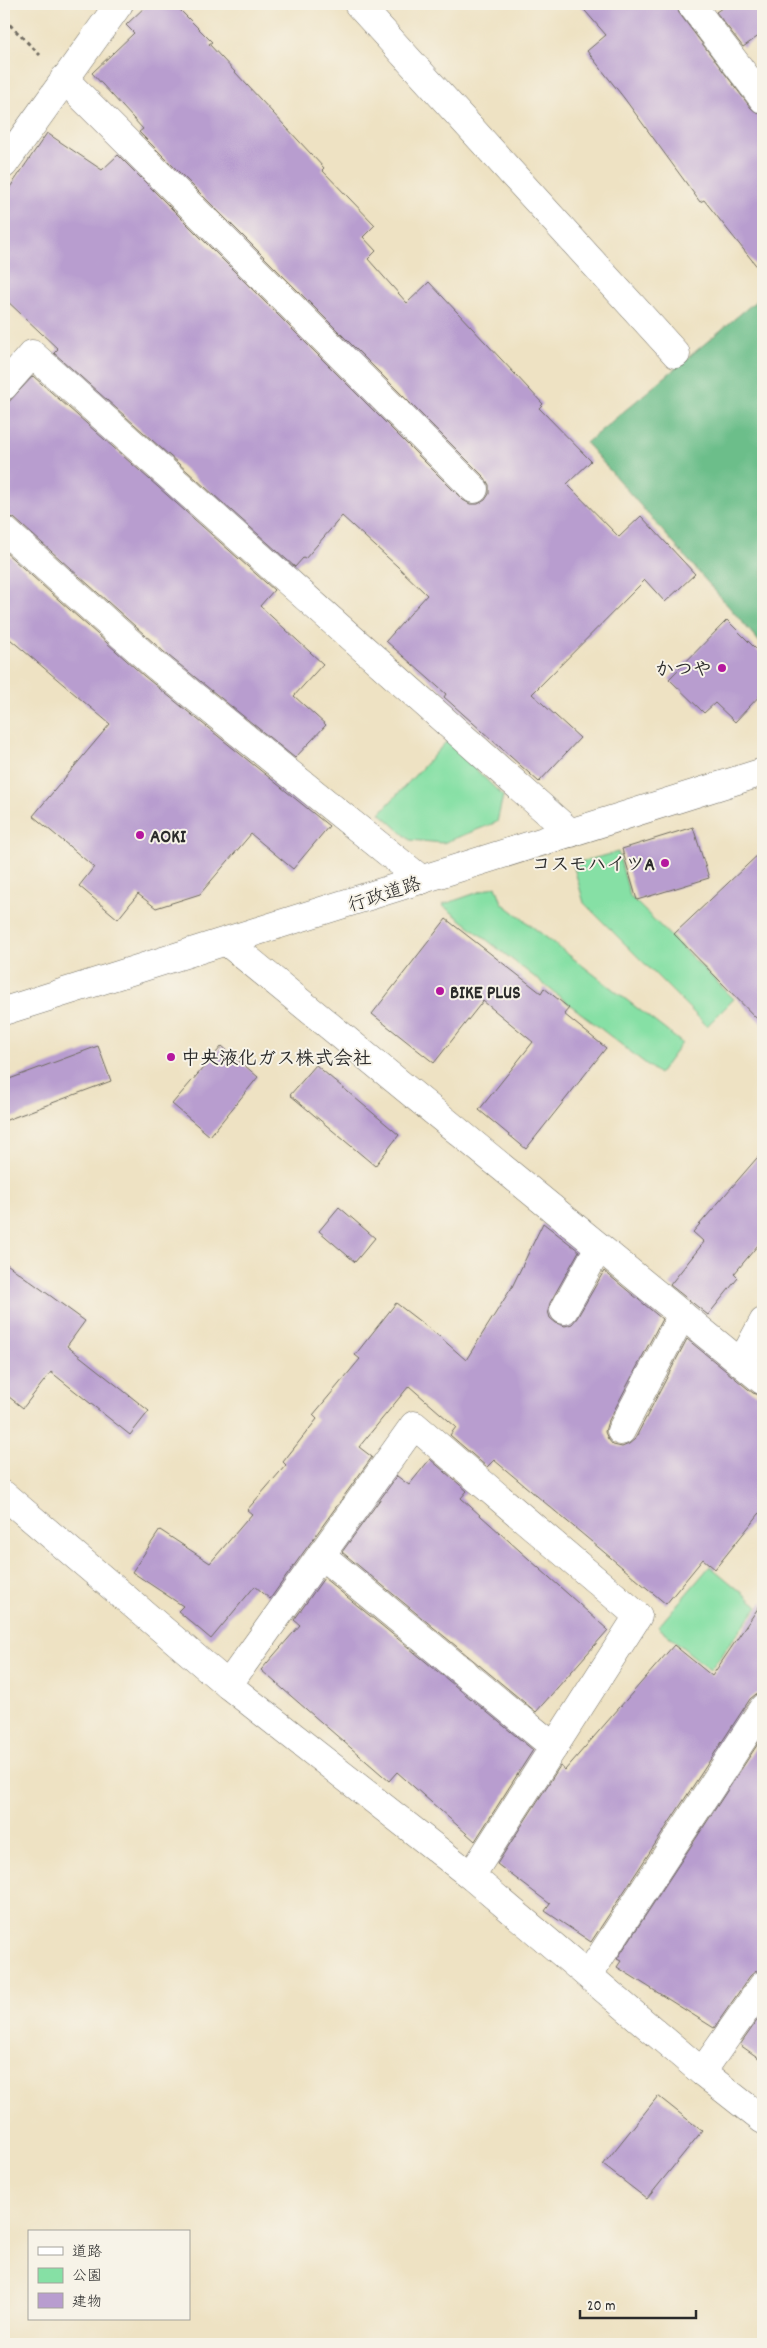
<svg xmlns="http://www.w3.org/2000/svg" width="767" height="2348" viewBox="0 0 767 2348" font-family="Dekko,'Klee One',sans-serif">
<rect width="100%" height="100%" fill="#f7f3e8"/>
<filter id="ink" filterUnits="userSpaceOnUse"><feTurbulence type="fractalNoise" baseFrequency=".02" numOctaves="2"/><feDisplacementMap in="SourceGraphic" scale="10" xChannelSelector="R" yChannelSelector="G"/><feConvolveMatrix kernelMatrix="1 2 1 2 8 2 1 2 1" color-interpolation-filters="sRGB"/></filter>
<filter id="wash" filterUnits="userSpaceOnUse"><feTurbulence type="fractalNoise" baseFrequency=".0096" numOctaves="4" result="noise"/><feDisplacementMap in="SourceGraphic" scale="20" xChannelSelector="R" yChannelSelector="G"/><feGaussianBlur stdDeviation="1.12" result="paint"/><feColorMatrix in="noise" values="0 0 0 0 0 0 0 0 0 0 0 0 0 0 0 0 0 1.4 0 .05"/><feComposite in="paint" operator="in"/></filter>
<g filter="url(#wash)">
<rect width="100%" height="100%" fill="#eee2c3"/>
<!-- green -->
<g fill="#86e0a5" stroke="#588668">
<path d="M447 741 503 796 497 822 443 843 410 840 380 813Z"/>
<path d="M618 852 630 896 734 999 707 1026 584 903 573 864Z"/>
<path d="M496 886 502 903 682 1043 659 1074 442 905Z"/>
<path d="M710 1566 758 1606 710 1670 658 1627Z"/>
</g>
<!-- forest -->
<path fill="#6cbe8a" stroke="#4c745a" d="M763 295V646L586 443Z"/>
<g id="blocks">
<!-- building -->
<g fill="#b89dcf">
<path d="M148 4H174L212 42 209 44 324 168 322 170 375 225 363 237 376 251 368 259 407 303 429 282 543 404 539 408 591 461 567 484 619 537 641 516 695 574 665 602 645 580 532 694 580 738 539 782 444 697 446 694 386 641 427 595 397 566 342 516 305 559 303 558 295 567 54 353 58 349 4 298V196L47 133 102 170 118 155 463 500 470 504H478L485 500 489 494V485L485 478 139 132 143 129 92 73 134 33 126 25Z"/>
<path d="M579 4H676L679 13 751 108 757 113 763 114V274L704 200 700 202 624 98 587 51 606 35Z"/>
<path d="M728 4H763V33L743 47 716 12Z"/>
<path d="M33 376 274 590 260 606 323 664 294 696 326 725 295 758 164 652 14 518 4 515V407Z"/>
<path d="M4 551 144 676 329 826 293 869 251 834 200 894 156 908 138 894 118 919 79 886 94 867 33 816 110 724 4 634Z"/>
<path d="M727 620 763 656V692L735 722 715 703 704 713 669 679Z"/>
<path d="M693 827 709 878 637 900 622 849Z"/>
<path d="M763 850V1025L674 934Z"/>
<path d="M446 919 541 993 544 988 569 1008 564 1014 606 1048 526 1149 479 1110 533 1042 483 1001 434 1063 372 1014Z"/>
<path d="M98 1046 111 1081 4 1121V1081Z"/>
<path d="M222 1046 258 1077 210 1136 172 1104Z"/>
<path d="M316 1065 399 1135 375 1166 290 1095Z"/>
<path d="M763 1151V1239L734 1274 738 1278 708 1315 670 1285 704 1242 693 1232Z"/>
<path d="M339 1207 375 1238 355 1262 319 1231Z"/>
<path d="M543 1223 579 1251 550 1303 548 1311 550 1318 556 1323 565 1326 572 1324 577 1318 604 1271 662 1319 607 1424 605 1432 608 1439 613 1445 622 1447 629 1444 635 1439 687 1339 753 1393 763 1396V1509L715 1569 703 1559 666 1604 494 1460 487 1467 450 1435 456 1427 409 1386 359 1447 372 1457 270 1599 255 1586 211 1639 178 1611 183 1606 132 1572 160 1530 210 1563 252 1514 247 1510 286 1465 283 1462 317 1419 313 1415 360 1359 355 1355 396 1303 440 1337 466 1360 512 1287Z"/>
<path d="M4 1262 85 1321 67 1346 149 1411 130 1435 51 1372 23 1408 4 1393Z"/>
<path d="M430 1459 467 1491 461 1498 608 1630 536 1712 342 1552 397 1476 409 1485Z"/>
<path d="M324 1578 533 1750 475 1841 397 1772 389 1781 261 1670 300 1625 294 1620Z"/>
<path d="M763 1601V1692L756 1694 750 1699 591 1942 545 1911 550 1904 497 1864 560 1766 565 1770 674 1645 712 1676Z"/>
<path d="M763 1736V1970L756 1971 750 1976 714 2028 617 1967 621 1961 617 1959Z"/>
<path d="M763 2012V2061L740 2045Z"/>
<path d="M658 2096 702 2131 647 2199 603 2165Z"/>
</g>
</g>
</g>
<g filter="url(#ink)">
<use href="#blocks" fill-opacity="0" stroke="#6f6b60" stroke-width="1"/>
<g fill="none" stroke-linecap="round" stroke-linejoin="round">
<!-- minor casing -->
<g stroke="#6f6b60" stroke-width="29">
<g id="minor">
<path d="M358 4 676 354"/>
<path d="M691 4 763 99"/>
<path d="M64 79 474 489"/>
<path d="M4 164 119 4"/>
<path d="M4 386 32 354 571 833"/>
<path d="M4 530 154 664 422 880"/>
<path d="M227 942 763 1381"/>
<path d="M564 1310 599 1247"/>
<path d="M741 1363 763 1322"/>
<path d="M621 1431 682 1315"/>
<path d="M4 1495 228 1685 471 1876 702 2072 763 2120"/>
<path d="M321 1555 554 1747"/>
<path d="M228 1685 414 1425 638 1616 471 1876"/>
<path d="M589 1974 763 1708"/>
<path d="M702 2072 763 1985"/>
</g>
</g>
<!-- trunk casing -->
<g stroke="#6f6b60" stroke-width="29">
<path id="trunk" d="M4 1011 763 772"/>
</g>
<!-- path -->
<path stroke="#6f6b60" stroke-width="3" stroke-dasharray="4 4" stroke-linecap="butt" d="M4 19 40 55"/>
<!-- minor -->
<use href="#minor" stroke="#fff" stroke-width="28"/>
<!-- trunk -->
<use href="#trunk" stroke="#fff" stroke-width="28"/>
</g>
</g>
<!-- markers -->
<g fill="#b5179e" stroke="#f7f3e8" stroke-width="2">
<circle cx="722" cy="668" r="5"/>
<circle cx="140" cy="835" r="5"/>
<circle cx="665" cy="863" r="5"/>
<circle cx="440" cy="991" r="5"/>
<circle cx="171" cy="1057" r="5"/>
</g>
<g text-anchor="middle" stroke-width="4" stroke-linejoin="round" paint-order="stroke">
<!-- poi labels -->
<g font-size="19" font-weight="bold" fill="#2b2b2b" stroke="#f7f3e8" text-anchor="start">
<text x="712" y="675" text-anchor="end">かつや</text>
<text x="150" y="842">AOKI</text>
<text x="655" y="870" text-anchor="end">コスモハイツA</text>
<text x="450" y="998">BIKE PLUS</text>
<text x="181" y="1064">中央液化ガス株式会社</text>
</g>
<!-- street labels -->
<g font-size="19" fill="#2b2b2b" stroke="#f7f3e8">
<text transform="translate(384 893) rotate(-18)" y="7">行政道路</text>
</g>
</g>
<!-- margin -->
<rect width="767" height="2348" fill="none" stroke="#f7f3e8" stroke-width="20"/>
<!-- legend -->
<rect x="28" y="2230" width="162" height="90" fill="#f7f3e8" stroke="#a5a39c"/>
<rect x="38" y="2247" width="25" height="8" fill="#ffffff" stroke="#a5a39c"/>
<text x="72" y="2256" font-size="15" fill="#2b2b2b">道路</text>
<rect x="38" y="2268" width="25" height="15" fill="#86e0a5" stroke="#a5a39c"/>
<text x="72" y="2280" font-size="15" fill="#2b2b2b">公園</text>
<rect x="38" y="2293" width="25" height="15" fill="#b89dcf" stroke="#a5a39c"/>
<text x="72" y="2306" font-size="15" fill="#2b2b2b">建物</text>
<!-- scale -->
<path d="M580 2310v8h116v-8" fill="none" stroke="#2b2b2b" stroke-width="2.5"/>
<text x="587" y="2310" font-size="15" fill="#2b2b2b" stroke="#f7f3e8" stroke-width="4" paint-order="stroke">20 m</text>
</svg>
